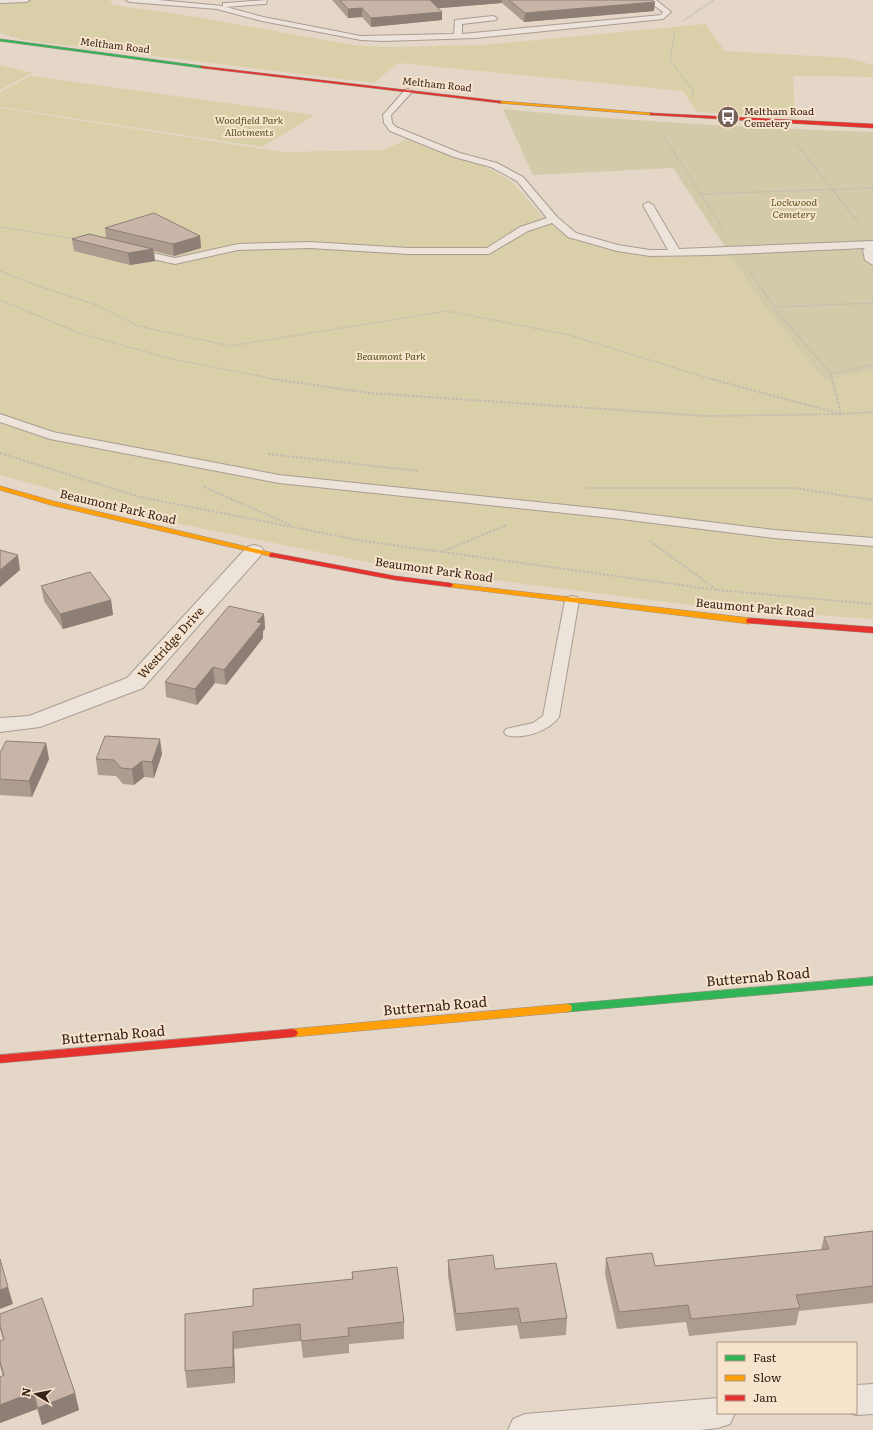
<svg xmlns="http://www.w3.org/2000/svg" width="873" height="1430" viewBox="0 0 873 1430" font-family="Literata,serif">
<rect width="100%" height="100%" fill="#e5d7c8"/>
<!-- green -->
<g fill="#d9d0a9">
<path d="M0 0H110L113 5 191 16 353 45 390 47 483 45 705 24 725 51 848 58 873 65V77L793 76 795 118 697 112 683 91 398 63 374 83 22 40 0 33Z"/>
<path d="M0 65 33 73 0 90Z"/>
<path d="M31 76 315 115 262 147 0 107V92Z"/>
<path d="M0 108 283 152 384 150 407 139 442 153 486 167 511 181 541 215 565 236 609 250 650 257 731 255 764 306 824 380 873 370V619L714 608 392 567 166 521 0 475Z"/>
</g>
<!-- cemetery -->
<path fill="#d2caa9" d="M503 109C626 121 749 128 873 132V370L824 380 764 306 673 168 533 175Z"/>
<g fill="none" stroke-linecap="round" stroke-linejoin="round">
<!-- lane casing -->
<g stroke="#a99c92" stroke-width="2">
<g id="lane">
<path d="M0 0H30L26 2 0 3Z"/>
<path d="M126 0H158L223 6V3H226L267 0 266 4H263L226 7 263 17 361 36 454 34 455 20 493 16 497 18 496 20 462 24V34L661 15 663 12 647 0H656L671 12 663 19 476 38 383 41 361 40 262 21 217 9 130 2Z"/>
<path d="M408 89 412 92 391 115 392 123 396 127 460 153 497 163 523 177 557 217 576 233 618 245 650 250H668L643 205 648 202 653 205 679 249 873 241V265L865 260 863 250 865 248 713 255 650 256 617 251 568 237 552 223 528 231 489 254H408L310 248 238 250 175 264 130 254 129 252 134 249 175 258 238 244 310 242 408 248H487L520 227 547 218 517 181 491 167 454 157 390 131 384 123 383 115 405 90Z"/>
<path d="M0 414 53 432 279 475 613 510 774 530 873 538V546L774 538 613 518 279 483 50 439 0 422Z"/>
<path d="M572 596 577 597 579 600 559 717C549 731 523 740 506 735L504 732 506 729 533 723 543 716 565 600 567 597Z"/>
</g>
</g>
<!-- street casing -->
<g stroke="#a99c92" stroke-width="2">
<g id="street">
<path d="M254 545 261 547 264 551 261 555 143 688 40 727 0 732V718L29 716 127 678 247 547Z"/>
<path d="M873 1384V1414L856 1415 850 1413H856V1385Z"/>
<path d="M718 1398V1413H735L730 1424 718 1428 700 1430H508L513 1419 525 1414Z"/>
</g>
</g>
<!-- fast casing -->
<g stroke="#998c82" stroke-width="1">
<g id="fast">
<path d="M0 39 202 66 204 67 202 68 0 41Z"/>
<path d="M873 977V985L567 1012 563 1011 562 1008 563 1005 567 1004Z"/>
</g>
</g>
<!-- slow casing -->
<g stroke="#998c82" stroke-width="1">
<g id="slow">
<path d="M500 101 652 113 654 114 652 115 498 103V102Z"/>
<path d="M0 486 53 501 273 553 277 555 273 557 51 505 0 490Z"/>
<path d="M447 583 750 618 754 621 750 624 450 587 446 585Z"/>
<path d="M567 1004 571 1005 572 1008 571 1011 567 1012 292 1037 288 1036 286 1033 288 1030 292 1029Z"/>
</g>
</g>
<!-- jam casing -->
<g stroke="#998c82" stroke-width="1">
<g id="jam">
<path d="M200 66 500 101 502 102 500 103 202 68Z"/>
<path d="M650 113 873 124V128L652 115H650Z"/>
<path d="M270 553H273L395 576 450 583 454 585 450 587 395 580 273 557H270L269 555Z"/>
<path d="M750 618 873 627V633L747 623 746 621 747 619Z"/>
<path d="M292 1029 296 1030 298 1033 296 1036 292 1037 0 1063V1055Z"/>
</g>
</g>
<!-- path-far1 -->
<g stroke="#c4bab1" stroke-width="1.5" stroke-dasharray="1.5 1" stroke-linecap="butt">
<path d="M683 21 714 0"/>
<path d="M675 31 670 60 694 92 692 97"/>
<path d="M663 135 724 230"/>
<path d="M796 143 859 224"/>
<path d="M702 194 873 188"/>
<path d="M0 227 76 239"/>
<path d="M749 270 774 307 873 303"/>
<path d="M0 271 38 286 94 304 138 326 230 346 447 311 569 335 714 380"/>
<path d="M0 300 82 334 172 359 280 380"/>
<path d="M774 308 831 374 873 365"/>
<path d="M831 374 832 380"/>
</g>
<!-- path -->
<g stroke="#c4bab1" stroke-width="2" stroke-dasharray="2.5 1.5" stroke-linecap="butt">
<path d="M273 379 369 393 706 416 841 414 832 379"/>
<path d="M711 379 841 414 873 412"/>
<path d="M0 453 140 497 363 541 717 590 873 604"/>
<path d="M268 454 418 471"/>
<path d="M204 487 293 526"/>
<path d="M587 488H794L873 500"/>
<path d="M650 541 717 590"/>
<path d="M441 552 507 525"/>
</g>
<!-- lane -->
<use href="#lane" fill="#ece3da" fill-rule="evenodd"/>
<!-- street -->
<use href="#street" fill="#ece3da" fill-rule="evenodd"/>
<!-- fast -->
<use href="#fast" fill="#30b455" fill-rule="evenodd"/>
<!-- slow -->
<use href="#slow" fill="#ff9f0a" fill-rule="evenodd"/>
<!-- jam -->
<use href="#jam" fill="#e5322d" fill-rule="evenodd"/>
</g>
<!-- wall -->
<g fill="#ad9b90">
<path d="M332 0H652L654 11 524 22 502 3 438 8 442 12V20L371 27 362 17 348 18Z"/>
<path d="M105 228 200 236 201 248 174 256 154 251 155 261 130 265 74 251 72 239 106 238Z"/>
<path d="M41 586 111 600 113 615 63 629 44 601Z"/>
<path d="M264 614 265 629 263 631V638L226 685 215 683 197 705 166 697 165 682Z"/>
<path d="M46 743 49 759 32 797 0 795V753Z"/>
<path d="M162 754 154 778 144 777 134 785 123 784 116 776 98 775 96 759Z"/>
<path d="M873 1231V1303L799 1311 796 1325 689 1336 686 1322 617 1329 605 1274 606 1258 655 1266 821 1250 824 1237Z"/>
<path d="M448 1260 495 1269 567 1318 566 1335 520 1339 517 1325 456 1331 448 1276Z"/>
<path d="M352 1272 404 1322V1339L349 1344V1353L303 1358 301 1341 234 1349 235 1383 187 1388 185 1371 253 1306 352 1279Z"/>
<path d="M0 1314 75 1393 79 1410 42 1425 37 1409 0 1423V1377L3 1376 0 1366V1341L3 1339 0 1329Z"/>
</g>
<!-- shaded-wall -->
<g fill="#8d7e76">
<path d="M430 0H502V3L430 9Z"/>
<path d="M655 2 654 11 524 22 525 13Z"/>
<path d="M362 8V17L348 18V9Z"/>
<path d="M442 12V20L371 27V18Z"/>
<path d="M200 236 201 248 174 256 173 244Z"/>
<path d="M153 249 155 261 130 265 128 253Z"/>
<path d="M18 555 20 570 0 587V570Z"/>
<path d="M111 600 113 615 63 629 60 614Z"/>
<path d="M264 614 265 629 263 631V638L226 685 224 670 257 622Z"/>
<path d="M213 667 215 683 197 705 195 689Z"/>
<path d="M160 739 162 754 154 778 152 762Z"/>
<path d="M46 743 49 759 32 797 29 781Z"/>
<path d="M142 761 144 777 134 785 132 769Z"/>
<path d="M8 1287 13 1304 0 1309V1290Z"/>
<path d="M233 1332 234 1349 235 1383 233 1367Z"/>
<path d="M33 1392 37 1409 0 1423V1405Z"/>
<path d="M75 1393 79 1410 42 1425 38 1408Z"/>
</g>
<!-- building -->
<g fill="#c9b4a8" stroke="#8d7e76">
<path d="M340 0H436H430L442 12 371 18 362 8 348 9Z"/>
<path d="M509 0H652L655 2 525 13Z"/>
<path d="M154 213 200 236 173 244 105 228Z"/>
<path d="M89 234 153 249 128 253 72 239Z"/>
<path d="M0 550 18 555 0 570Z"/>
<path d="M90 572 111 600 60 614 41 586Z"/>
<path d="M229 606 264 614 257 622 262 623 224 670 213 667 195 689 165 682Z"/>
<path d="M105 736 160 739 152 762 142 761 132 769 121 768 114 760 96 759Z"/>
<path d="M6 741 46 743 29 781 0 779V753Z"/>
<path d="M873 1231V1286L796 1295 800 1308 691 1319 688 1305 619 1312 606 1258 652 1253 655 1266 829 1249 824 1237Z"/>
<path d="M493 1255 495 1269 556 1263 567 1318 521 1323 518 1308 456 1314 448 1260Z"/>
<path d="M0 1259 8 1287 0 1290Z"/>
<path d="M397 1267 404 1322 348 1328 349 1336 301 1341 300 1324 233 1332V1367L185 1371V1314L253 1306V1289L353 1279 352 1272Z"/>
<path d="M42 1298 75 1393 38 1408 33 1392 0 1405V1377L4 1375 0 1362V1341L4 1339 0 1326V1314Z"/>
</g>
<!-- icons -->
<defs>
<g id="bus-disc" transform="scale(1.15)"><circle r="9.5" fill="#746257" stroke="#f8e3cc"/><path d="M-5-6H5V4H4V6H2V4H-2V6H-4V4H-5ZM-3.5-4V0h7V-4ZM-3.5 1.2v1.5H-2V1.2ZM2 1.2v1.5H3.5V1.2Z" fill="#fff"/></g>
</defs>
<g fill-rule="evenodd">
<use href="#bus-disc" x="728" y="117"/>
</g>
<g text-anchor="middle" stroke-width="4" stroke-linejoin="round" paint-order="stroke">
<!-- far-street labels -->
<g font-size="10" fill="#37231a" stroke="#f8e3cc">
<text transform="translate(115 45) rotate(7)" y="4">Meltham Road</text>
<text transform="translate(437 84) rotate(6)" y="4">Meltham Road</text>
</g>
<!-- far-poi labels -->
<g font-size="10" fill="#37231a" stroke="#f8e3cc" text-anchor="start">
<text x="744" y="115">Meltham Road<tspan x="744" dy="12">Cemetery</tspan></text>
</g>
<!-- far-park labels -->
<g font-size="10" font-style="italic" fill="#52551f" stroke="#f8e3cc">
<text x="249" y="124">Woodfield Park<tspan x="249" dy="12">Allotments</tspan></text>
<text x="794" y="206">Lockwood<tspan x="794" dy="12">Cemetery</tspan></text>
<text x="391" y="360">Beaumont Park</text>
</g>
<!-- street labels -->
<g font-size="12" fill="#37231a" stroke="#f8e3cc">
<text transform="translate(118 507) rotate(13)" y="4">Beaumont Park Road</text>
<text transform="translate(434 570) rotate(8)" y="4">Beaumont Park Road</text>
<text transform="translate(755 608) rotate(5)" y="4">Beaumont Park Road</text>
<text transform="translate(171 643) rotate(-48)" y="4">Westridge Drive</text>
</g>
<!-- near-street labels -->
<g font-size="14" fill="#37231a" stroke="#f8e3cc">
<text transform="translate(758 977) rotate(-5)" y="5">Butternab Road</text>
<text transform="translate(435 1006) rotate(-5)" y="5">Butternab Road</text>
<text transform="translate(113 1035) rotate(-5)" y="5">Butternab Road</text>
</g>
</g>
<!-- legend -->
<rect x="717" y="1342" width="140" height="72" fill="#f8e3cc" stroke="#ab9685"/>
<rect x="725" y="1355" width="20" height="6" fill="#30b455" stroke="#ab9685"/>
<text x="753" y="1362" font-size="12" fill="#37231a">Fast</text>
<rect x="725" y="1375" width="20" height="6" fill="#ff9f0a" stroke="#ab9685"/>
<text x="753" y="1382" font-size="12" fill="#37231a">Slow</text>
<rect x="725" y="1395" width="20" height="6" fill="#e5322d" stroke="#ab9685"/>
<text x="753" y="1402" font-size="12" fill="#37231a">Jam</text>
<!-- north arrow -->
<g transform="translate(36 1394) rotate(280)" stroke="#f8e3cc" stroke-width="3" paint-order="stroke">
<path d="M0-3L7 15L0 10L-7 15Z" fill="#37231a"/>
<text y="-6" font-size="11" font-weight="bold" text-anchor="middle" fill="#37231a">N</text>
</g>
</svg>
